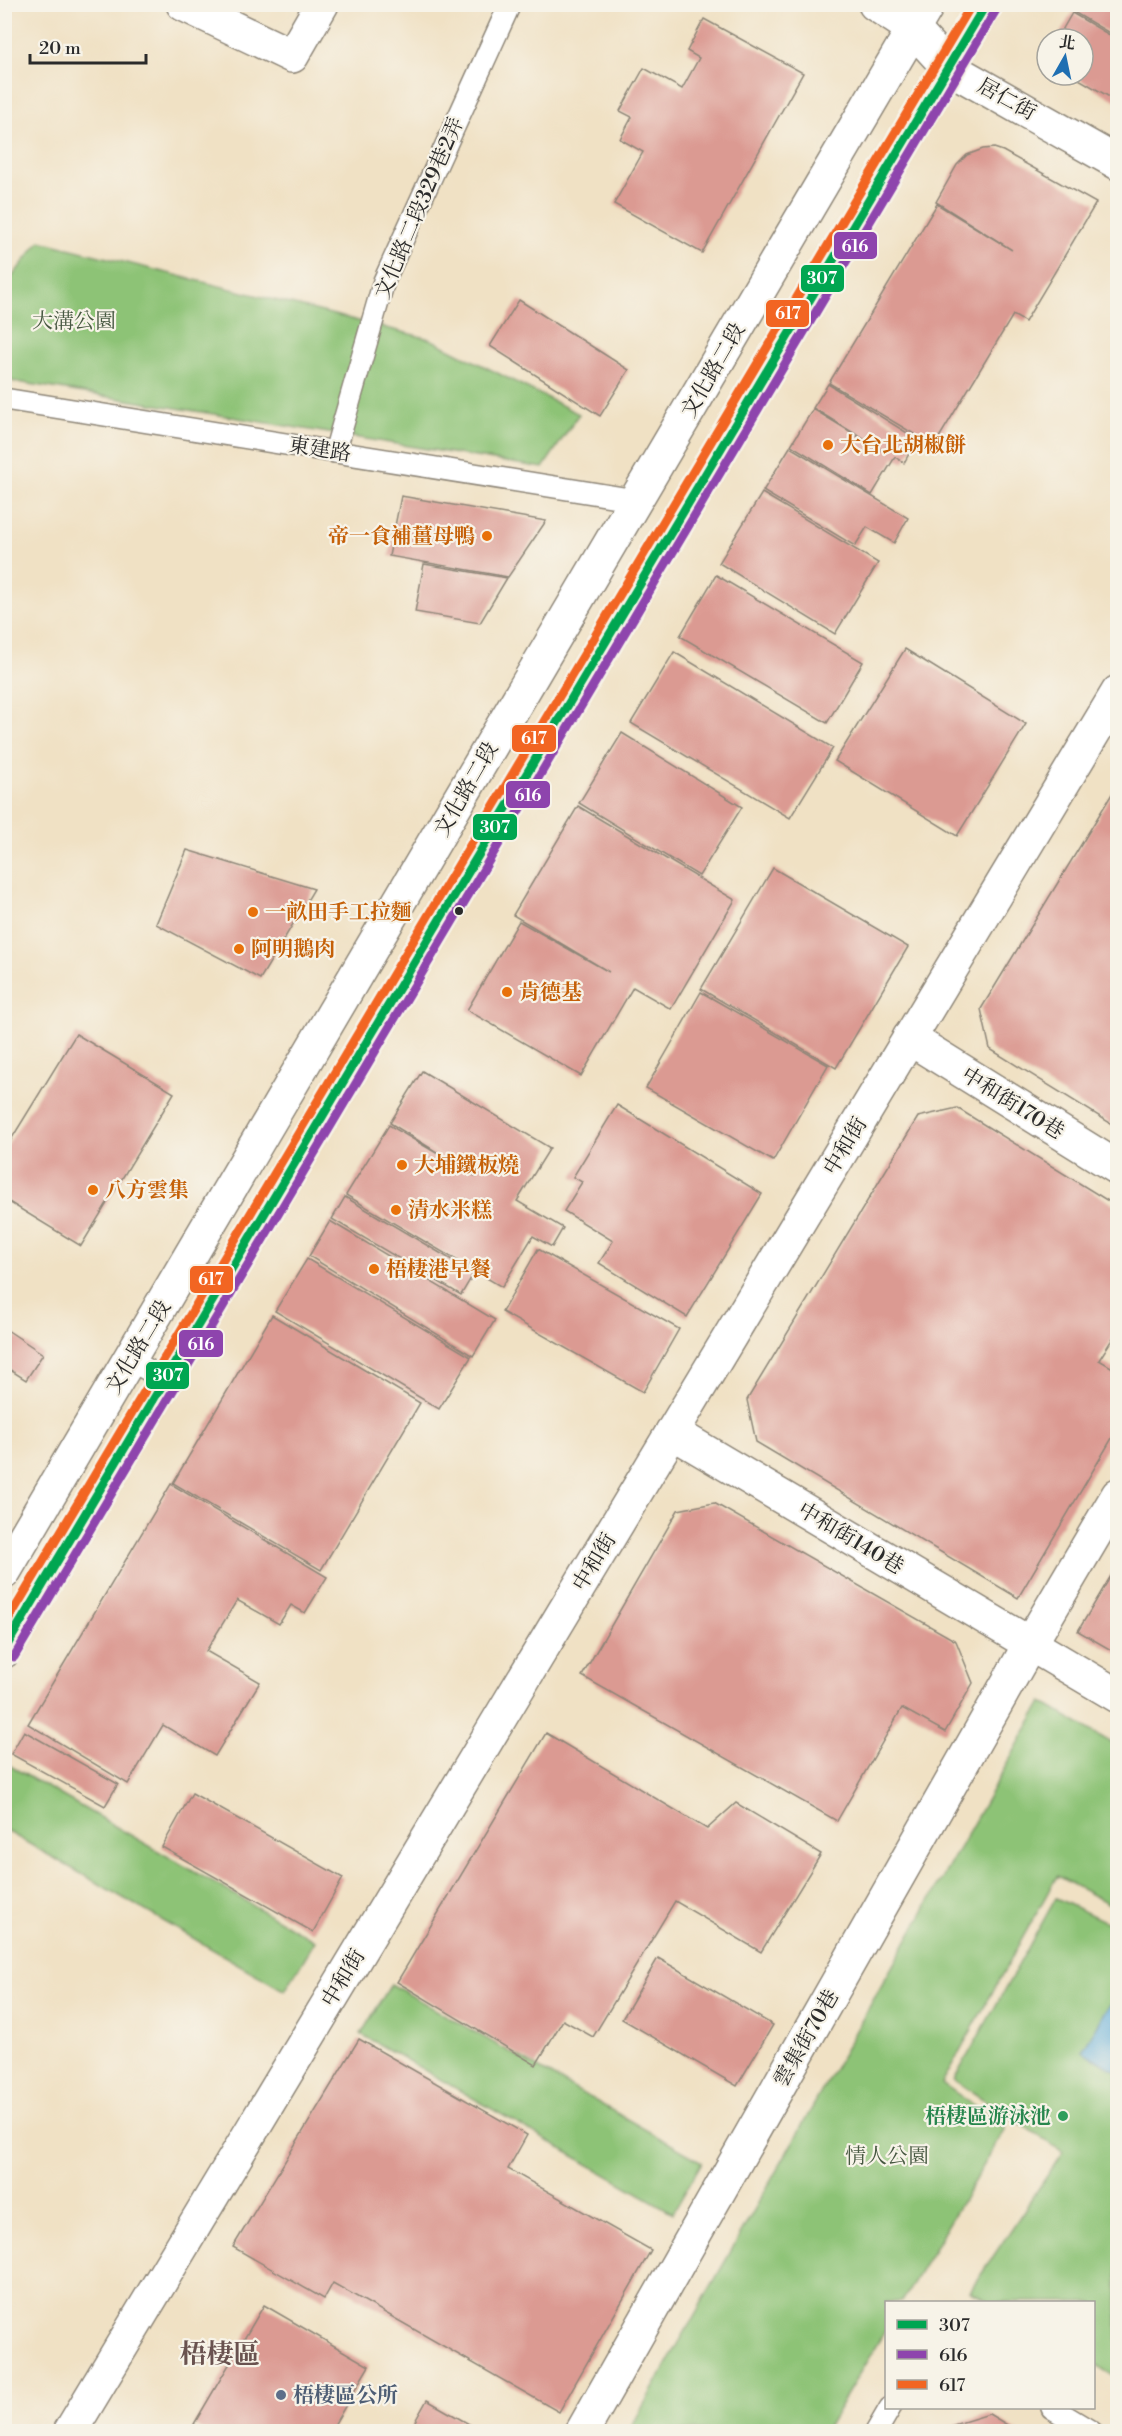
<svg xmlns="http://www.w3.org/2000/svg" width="1122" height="2436" viewBox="0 0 1122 2436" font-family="'Libre Bodoni','Noto Serif TC',serif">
<rect width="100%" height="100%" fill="#f7f3e8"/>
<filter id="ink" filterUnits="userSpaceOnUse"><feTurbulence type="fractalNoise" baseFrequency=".0167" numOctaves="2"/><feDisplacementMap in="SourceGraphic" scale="12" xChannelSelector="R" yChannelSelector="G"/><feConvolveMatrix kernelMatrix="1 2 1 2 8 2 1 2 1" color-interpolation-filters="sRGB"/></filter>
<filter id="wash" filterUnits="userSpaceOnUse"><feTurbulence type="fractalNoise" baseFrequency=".008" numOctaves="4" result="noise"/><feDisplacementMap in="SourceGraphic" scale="24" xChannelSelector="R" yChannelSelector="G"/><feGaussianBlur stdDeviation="1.35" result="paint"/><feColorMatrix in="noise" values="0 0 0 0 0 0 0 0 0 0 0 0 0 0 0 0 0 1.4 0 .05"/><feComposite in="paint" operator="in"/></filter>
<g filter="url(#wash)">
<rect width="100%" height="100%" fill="#f0e1c4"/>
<!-- green -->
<g fill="#8dc376" stroke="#5c7750" stroke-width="1.5">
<path d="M40 241 430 339 579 414 543 468 5 380 4 287Z"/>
<path d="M1042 1702 1117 1746V1908L1057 1876 942 2083 1006 2128 902 2302H886V2329L825 2431H629Z"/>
<path d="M5 1763 315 1941 285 1991 5 1830Z"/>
<path d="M1056 1898 1117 1927V2378L1094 2364V2302H990L970 2291 1063 2152 954 2080Z"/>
<path d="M391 1984 702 2162 673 2213 361 2034Z"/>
</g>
<!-- water -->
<path fill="#62aedb" stroke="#466c83" stroke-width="1.5" d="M1117 1993V2072L1082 2051Z"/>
<g id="blocks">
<!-- building -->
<g fill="#db9a92">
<path d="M1060 4H1118V38Z"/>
<path d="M1072 13 1118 40V102L1072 75H1083V39H1057Z"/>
<path d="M704 19 803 73 702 253 614 204 643 152 620 139 632 117 620 111 644 68 682 89 699 58 687 51Z"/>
<path d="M994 148 1003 151 1096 203 1025 322 1013 315 934 446 829 383 937 204 1012 250 936 202 957 165 967 155 983 149Z"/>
<path d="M519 300 629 370 600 416 490 346Z"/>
<path d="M828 384 917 439 904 463 895 457 872 495 791 445 813 409 886 453 813 408Z"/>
<path d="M790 447 908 518 894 543 867 527 855 546 763 491Z"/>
<path d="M762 493 878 563 835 634 719 563Z"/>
<path d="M401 496 546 521 508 577 389 556Z"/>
<path d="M424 564 507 578 480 623 415 612Z"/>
<path d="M716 575 863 662 827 723 680 636Z"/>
<path d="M905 649 1026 724 957 836 835 761Z"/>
<path d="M674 652 833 748 790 818 631 723Z"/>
<path d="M622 733 742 807 699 876 579 803Z"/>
<path d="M1118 784V1128L990 1049 981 1009Z"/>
<path d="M578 806 735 900 671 1009 633 987 581 1076 467 1010 519 921 609 972 513 915Z"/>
<path d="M187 850 314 889 260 979 156 924Z"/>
<path d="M773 868 908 947 836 1068 701 989Z"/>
<path d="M701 992 828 1065 773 1161 646 1088Z"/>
<path d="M76 1034 174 1093 81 1246 4 1199V1151Z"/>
<path d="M422 1071 550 1148 517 1201 563 1228 552 1247 533 1236 502 1287 346 1195 389 1125 477 1177 390 1123Z"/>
<path d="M617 1105 762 1194 687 1317 599 1263 613 1241 564 1211 582 1182 573 1177Z"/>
<path d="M957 1108 1118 1207V1330L1099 1360 1118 1371V1428L1018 1598 756 1442 747 1400 918 1117Z"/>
<path d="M345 1197 474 1273 461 1295 332 1219Z"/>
<path d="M330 1221 495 1320 473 1356 309 1256Z"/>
<path d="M538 1249 679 1329 643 1392 502 1312Z"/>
<path d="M307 1259 471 1357 439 1409 275 1311Z"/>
<path d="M272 1315 420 1403 321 1570 173 1483Z"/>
<path d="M4 1328 43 1354 26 1380 4 1366Z"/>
<path d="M171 1484 327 1577 305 1613 291 1605 279 1624 237 1600 206 1651 260 1682 244 1708 215 1756 163 1725 128 1784 28 1724Z"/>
<path d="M714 1503 956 1641 973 1683 945 1732 902 1708 837 1821 582 1676 678 1510Z"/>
<path d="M1118 1564V1654L1078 1631Z"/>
<path d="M24 1731 118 1784 105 1806 11 1754Z"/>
<path d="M546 1733 707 1829 736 1803 821 1854 761 1952 675 1901 593 2037 563 2020 536 2065 397 1982Z"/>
<path d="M192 1793 343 1878 313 1932 162 1847Z"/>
<path d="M658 1958 773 2025 737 2086 622 2019Z"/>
<path d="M359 2039 527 2135 508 2169 651 2250 559 2412 333 2283 324 2299 233 2247Z"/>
<path d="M264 2305 369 2366 330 2432H206L194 2424Z"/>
<path d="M427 2400 483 2432H409Z"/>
<path d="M989 2414 1019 2432H934V2431Z"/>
</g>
</g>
</g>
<g filter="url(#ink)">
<use href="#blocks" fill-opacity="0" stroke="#8e8678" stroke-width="1.5"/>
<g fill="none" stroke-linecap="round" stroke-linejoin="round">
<!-- lane casing -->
<g stroke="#8e8678" stroke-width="24">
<g id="lane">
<path d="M4 399 636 500"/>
<path d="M335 452 384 281 510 4"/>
<path d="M130 1360 166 1380"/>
<path d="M1052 2408 1092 2432"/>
<path d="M876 2432 890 2408"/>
</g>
</g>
<!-- street casing -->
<g stroke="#8e8678" stroke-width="36">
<g id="street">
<path d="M183 4 292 56 322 4"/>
<path d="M875 4 913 29 948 67 1118 163"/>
<path d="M909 1038 1118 1168"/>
<path d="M672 1432 1118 1696"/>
<path d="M582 2432 1030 1644 1118 1495"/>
</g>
</g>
<!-- secondary casing -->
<g stroke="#8e8678" stroke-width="36">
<g id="secondary">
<path d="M4 1572 928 4"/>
<path d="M4 1651 986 4"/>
<path d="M70 2432 1118 692"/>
</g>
</g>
<!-- lane -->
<use href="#lane" stroke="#fff" stroke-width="21"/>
<!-- street -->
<use href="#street" stroke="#fff" stroke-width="33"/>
<!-- secondary -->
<use href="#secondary" stroke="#fff" stroke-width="33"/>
<!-- bus-1 casing -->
<g stroke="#f7f3e8" stroke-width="14">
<path id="bus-1" d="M4 1650 986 4"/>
</g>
<!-- bus-2 casing -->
<g stroke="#f7f3e8" stroke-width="14">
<path id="bus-2" d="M14 1657 996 10"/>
</g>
<!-- bus-3 casing -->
<g stroke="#f7f3e8" stroke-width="14">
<path id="bus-3" d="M4 1627 972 4"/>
</g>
<!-- bus-1 -->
<use href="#bus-1" stroke="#00a651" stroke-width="9"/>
<!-- bus-2 -->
<use href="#bus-2" stroke="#8e44ad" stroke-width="9"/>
<!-- bus-3 -->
<use href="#bus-3" stroke="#f26522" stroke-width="9"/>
</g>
</g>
<!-- markers -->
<g fill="#e8710a" stroke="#f7f3e8" stroke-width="2">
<circle cx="828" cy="445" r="6"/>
<circle cx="487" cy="536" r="6"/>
<circle cx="253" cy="912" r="6"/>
<circle cx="239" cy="949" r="6"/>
<circle cx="507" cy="992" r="6"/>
<circle cx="402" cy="1165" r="6"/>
<circle cx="93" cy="1190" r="6"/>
<circle cx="396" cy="1210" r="6"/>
<circle cx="374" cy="1269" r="6"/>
</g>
<circle fill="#2b2b2b" stroke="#f7f3e8" stroke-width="2" cx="459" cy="911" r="5"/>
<circle fill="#2e9e5b" stroke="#f7f3e8" stroke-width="2" cx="1063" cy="2116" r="6"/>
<circle fill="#5c6f8a" stroke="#f7f3e8" stroke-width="2" cx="281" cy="2395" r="6"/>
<g text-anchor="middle" stroke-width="4.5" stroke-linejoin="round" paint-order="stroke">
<!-- street labels -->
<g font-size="21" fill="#2b2b2b" stroke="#f7f3e8">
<text transform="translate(1007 99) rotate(29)" y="7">居仁街</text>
<text transform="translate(419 208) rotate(-67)" y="7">文化路二段329巷2弄</text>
<text transform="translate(713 370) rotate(-60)" y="7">文化路二段</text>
<text transform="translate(320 449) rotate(9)" y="7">東建路</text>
<text transform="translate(466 789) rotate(-60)" y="7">文化路二段</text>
<text transform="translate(1013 1103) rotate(32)" y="7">中和街170巷</text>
<text transform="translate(845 1146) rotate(-59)" y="7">中和街</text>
<text transform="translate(138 1347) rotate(-59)" y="7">文化路二段</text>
<text transform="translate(851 1538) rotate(31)" y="7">中和街140巷</text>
<text transform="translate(594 1562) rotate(-59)" y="7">中和街</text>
<text transform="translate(343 1978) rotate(-59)" y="7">中和街</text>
<text transform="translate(806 2038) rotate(-60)" y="7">雲集街70巷</text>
</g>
<!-- park labels -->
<g font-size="21" fill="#485942" stroke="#f7f3e8">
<text x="74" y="328">大溝公園</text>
<text x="887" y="2163">情人公園</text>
</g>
<!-- food labels -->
<g font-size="21" font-weight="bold" fill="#c56008" stroke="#f7f3e8" text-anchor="start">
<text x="840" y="452">大台北胡椒餅</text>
<text x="475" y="543" text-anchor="end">帝一食補薑母鴨</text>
<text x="265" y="919">一畝田手工拉麵</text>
<text x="251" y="956">阿明鵝肉</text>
<text x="519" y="999">肯德基</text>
<text x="414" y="1172">大埔鐵板燒</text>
<text x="105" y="1197">八方雲集</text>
<text x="408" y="1217">清水米糕</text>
<text x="386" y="1276">梧棲港早餐</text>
</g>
<!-- leisure labels -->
<g font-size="21" font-weight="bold" fill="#27864d" stroke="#f7f3e8" text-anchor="end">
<text x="1051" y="2123">梧棲區游泳池</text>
</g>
<!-- service labels -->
<g font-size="21" font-weight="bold" fill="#4e5e75" stroke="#f7f3e8" text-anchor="start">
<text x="293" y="2402">梧棲區公所</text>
</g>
<!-- district labels -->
<g font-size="27" font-weight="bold" fill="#69524f" stroke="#f7f3e8">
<text x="220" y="2363">梧棲區</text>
</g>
</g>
<g stroke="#f7f3e8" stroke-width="2">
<rect x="833" y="231" width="45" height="29" rx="6" fill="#8e44ad"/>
<rect x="800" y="264" width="45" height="29" rx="6" fill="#00a651"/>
<rect x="765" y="299" width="45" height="29" rx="6" fill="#f26522"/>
<rect x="511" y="724" width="46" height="29" rx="6" fill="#f26522"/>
<rect x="505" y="780" width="46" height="29" rx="6" fill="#8e44ad"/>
<rect x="472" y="813" width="46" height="28" rx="6" fill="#00a651"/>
<rect x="189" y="1265" width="45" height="29" rx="6" fill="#f26522"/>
<rect x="178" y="1329" width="46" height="29" rx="6" fill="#8e44ad"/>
<rect x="145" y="1361" width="45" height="29" rx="6" fill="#00a651"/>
</g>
<g font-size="16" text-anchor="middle" font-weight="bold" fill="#fff">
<text x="855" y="252">616</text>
<text x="822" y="284">307</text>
<text x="788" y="319">617</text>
<text x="534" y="744">617</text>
<text x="528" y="801">616</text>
<text x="495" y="833">307</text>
<text x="211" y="1285">617</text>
<text x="201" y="1350">616</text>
<text x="168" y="1381">307</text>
</g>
<!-- margin -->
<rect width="1122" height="2436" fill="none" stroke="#f7f3e8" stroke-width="24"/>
<!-- legend -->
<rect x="885" y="2301" width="210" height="108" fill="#f7f3e8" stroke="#a5a39c" stroke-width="1.5"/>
<rect x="897" y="2320" width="30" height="9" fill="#00a651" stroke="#a5a39c" stroke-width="1.5"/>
<text x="939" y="2331" font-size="18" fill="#2b2b2b">307</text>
<rect x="897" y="2350" width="30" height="9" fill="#8e44ad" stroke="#a5a39c" stroke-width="1.5"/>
<text x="939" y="2361" font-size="18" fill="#2b2b2b">616</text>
<rect x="897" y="2380" width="30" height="9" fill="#f26522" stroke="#a5a39c" stroke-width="1.5"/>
<text x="939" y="2391" font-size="18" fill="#2b2b2b">617</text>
<!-- north arrow -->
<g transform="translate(1065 57) rotate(9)"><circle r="28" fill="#f7f3e8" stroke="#a5a39c" stroke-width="1.5"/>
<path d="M0-4.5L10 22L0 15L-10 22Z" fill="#1f6fb2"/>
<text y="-9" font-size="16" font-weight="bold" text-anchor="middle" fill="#2b2b2b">北</text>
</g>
<!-- scale -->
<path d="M30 54v9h116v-9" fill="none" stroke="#2b2b2b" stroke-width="3"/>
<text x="39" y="54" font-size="18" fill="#2b2b2b" stroke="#f7f3e8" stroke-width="4.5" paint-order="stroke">20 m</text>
</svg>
